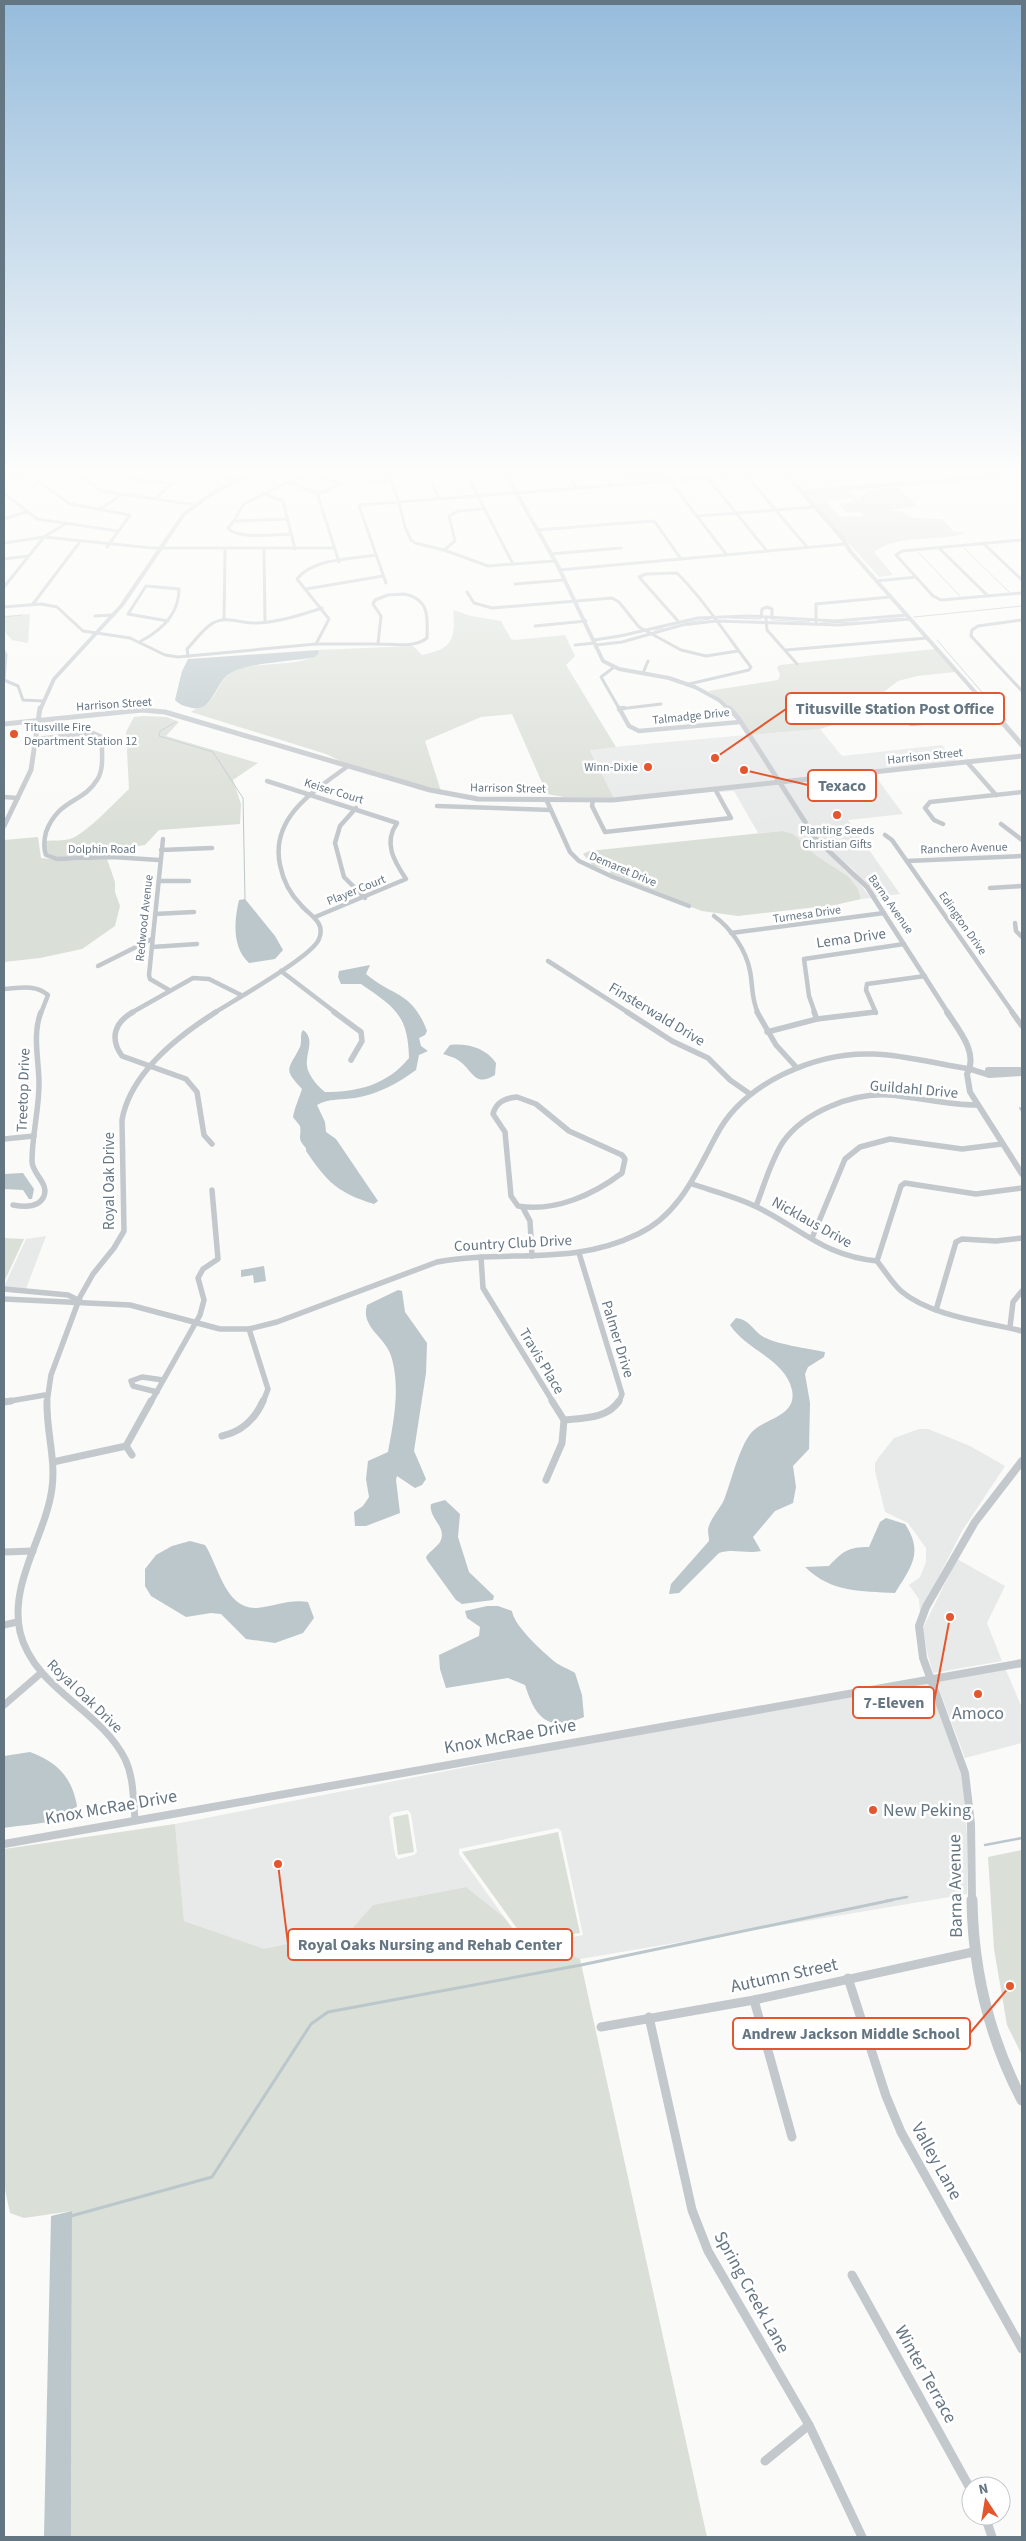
<svg xmlns="http://www.w3.org/2000/svg" width="1026" height="2541" viewBox="0 0 1026 2541" font-family="'Source Sans 3',sans-serif">
<rect width="100%" height="100%" fill="#fafaf8"/>
<!-- built -->
<g fill="#e8e9e9" fill-rule="evenodd">
<path d="M666 473H723L725 475 671 479Z"/>
<path d="M820 729 842 756 942 745 957 762 782 781 751 735Z"/>
<path d="M747 735 777 782 614 798 590 749Z"/>
<path d="M873 773 903 814 848 820 900 894 876 897 854 870 818 839 783 784Z"/>
<path d="M779 784 814 840 850 872 871 898 861 899 858 889 849 877 817 856 806 845 782 831 758 833 734 791 719 792 718 790Z"/>
<path d="M46 1236 26 1289 4 1287 26 1239Z"/>
<path d="M919 1429H928L970 1446 1005 1466 962 1531 920 1613 919 1599 909 1585 920 1577 926 1562V1548L908 1523 885 1512 875 1471V1463L879 1457 894 1438Z"/>
<path d="M957 1559 1005 1586 987 1623 1002 1661 933 1673 927 1652 923 1628Z"/>
<path d="M1005 1668 1022 1708V1743L965 1758 936 1681Z"/>
<path d="M929 1683 962 1774 967 1834V1894L580 1959 547 1942 583 1935 561 1831 558 1828 459 1849V1854L504 1917 466 1887 374 1905 350 1931 264 1950 184 1921 175 1824 548 1751ZM408 1810 411 1814 417 1852 414 1855 398 1859 395 1855 389 1817 392 1813Z"/>
</g>
<!-- green -->
<g fill="#dadfd7" fill-rule="evenodd">
<path d="M4 473H34V476L4 483Z"/>
<path d="M621 473H662L667 479 628 482Z"/>
<path d="M898 488 917 506 890 510 902 512 913 518 942 519 953 531 965 533C936 543 898 533 874 552L893 575 879 577 804 493 847 489 859 500C867 487 884 488 898 488ZM849 498 853 502 839 504 847 513 861 512 865 516 840 517 826 502Z"/>
<path d="M453 610 471 616 501 621 511 639 514 640 565 635 575 656 566 665 616 747 590 750 614 798 564 797 547 794 512 714 481 717 425 741 441 791 346 764 326 754 191 712C196 708 203 707 208 703 222 689 218 675 242 668 262 662 303 667 319 653L318 650 413 646 422 655C452 649 456 640 453 610Z"/>
<path d="M30 614 28 643 12 640 4 631V616Z"/>
<path d="M935 649 955 672 917 676 898 681 846 721 820 729 751 735 732 708 708 691 778 680 780 675 777 667 780 665Z"/>
<path d="M143 716 167 717 179 722 166 736 258 763 233 780 241 804 240 824 159 830 145 845 116 849 110 856 58 858 48 854 46 849V841C54 840 63 841 70 839 86 834 116 801 129 789L126 732 134 717Z"/>
<path d="M782 831 793 834 817 856 849 877 858 889 861 899 835 905 738 916 702 911 609 876 611 870 593 866 583 854 589 851Z"/>
<path d="M38 837 41 858 71 861 107 859 115 882V892L120 906 115 926 82 949 40 958 4 962V840Z"/>
<path d="M4 1238 24 1239 4 1282Z"/>
<path d="M408 1814 414 1852 398 1855 393 1817Z"/>
<path d="M175 1824 184 1921 264 1949 350 1931 373 1905 466 1887 504 1917 525 1945 547 1942 580 1959 707 2537H71L72 2211 24 2218 10 2213 4 2185V1849Z"/>
<path d="M558 1832 580 1933 526 1941 462 1852Z"/>
<path d="M1022 1850V2055L1007 2025 994 1949 988 1857Z"/>
</g>
<!-- water -->
<g fill="#bbc7cb">
<path d="M318 650 319 653 315 657C291 662 248 662 229 674 215 683 213 712 192 708 184 706 180 705 175 700L182 671 188 659Z"/>
<path d="M245 899 275 936 283 950 275 959 249 963C232 948 234 921 239 900Z"/>
<path d="M370 965 366 974C393 997 412 991 427 1031L425 1035 419 1038 421 1046 428 1051 419 1055 416 1070C397 1084 378 1094 355 1098 342 1100 329 1098 317 1105L325 1122 326 1132 336 1139 378 1201 374 1204C338 1193 327 1182 306 1151V1148C296 1137 302 1138 300 1126L293 1117C295 1106 299 1099 302 1089 283 1069 288 1070 299 1049 303 1042 299 1035 303 1030 316 1039 305 1054 307 1066 308 1075 318 1087 325 1092 358 1092 387 1085 409 1058 408 1014 394 1007 361 984H341L338 977 339 971Z"/>
<path d="M450 1045C467 1043 486 1048 496 1063L495 1075C474 1088 473 1070 458 1060 454 1057 448 1056 443 1054Z"/>
<path d="M23 1173 34 1189 32 1199H29L23 1190 4 1189V1174Z"/>
<path d="M264 1266 266 1281 254 1283 253 1275 241 1277V1270Z"/>
<path d="M398 1290 402 1291 405 1312 427 1343 426 1373 414 1451 426 1479 422 1485 415 1488 397 1476 396 1480 400 1513 366 1526H355L354 1512 363 1506 369 1497 366 1479 368 1461 388 1452C394 1420 400 1390 392 1359 387 1337 360 1328 367 1305Z"/>
<path d="M736 1318C750 1320 752 1329 762 1336 774 1344 810 1349 825 1352L824 1357 808 1367 805 1374 810 1403 809 1449 793 1466 796 1487 793 1503 775 1511 753 1537 761 1551C746 1554 733 1548 719 1553L679 1593 669 1594 671 1584 709 1541C709 1538 708 1533 708 1530 709 1520 720 1509 724 1500 731 1483 740 1442 754 1430 768 1418 797 1415 792 1390 785 1359 746 1350 730 1325Z"/>
<path d="M445 1500 460 1514 458 1537 469 1572 494 1596 493 1600 462 1604 456 1600 427 1560 426 1557C430 1551 437 1547 440 1542 448 1527 428 1518 431 1504Z"/>
<path d="M886 1518 905 1524C924 1553 911 1567 895 1593 861 1591 832 1593 805 1567L829 1566C843 1551 848 1547 869 1547L880 1522Z"/>
<path d="M190 1541 205 1545C218 1564 225 1610 257 1608 275 1606 290 1599 308 1602L314 1618 303 1633 275 1643 246 1639 221 1614 211 1613 186 1617 151 1596 145 1586V1569L156 1555 172 1546Z"/>
<path d="M487 1606H498L512 1611C514 1626 543 1652 555 1662 560 1666 569 1669 575 1673L582 1695 584 1717C549 1732 536 1720 525 1685L508 1678 446 1688 440 1669 439 1655 479 1636 480 1627 467 1618 465 1611Z"/>
<path d="M30 1752C57 1762 72 1777 77 1806 64 1825 25 1824 4 1828V1756Z"/>
<path d="M72 2211 71 2537H44L51 2216Z"/>
</g>
<g fill="none" stroke-linecap="round" stroke-linejoin="round">
<!-- stream-far3 -->
<g stroke="#bbc7cb" stroke-width="1">
<path d="M799 483 931 473"/>
<path d="M964 548 1009 592"/>
<path d="M919 553 960 596"/>
<path d="M4 617 22 615"/>
<path d="M914 617 1022 606"/>
<path d="M730 618 761 619"/>
<path d="M772 620 810 622"/>
<path d="M878 620 903 618"/>
<path d="M684 623 710 619"/>
<path d="M821 623 858 622"/>
<path d="M655 630 663 628"/>
<path d="M937 640 1006 720"/>
<path d="M176 722 160 731 159 736 213 752 243 798 245 899"/>
</g>
<!-- stream-far2 -->
<path stroke="#bbc7cb" stroke-width="2" d="M1020 1108 1022 1111"/>
<!-- stream-far1 -->
<g stroke="#bbc7cb" stroke-width="2.5">
<path d="M985 1845 1022 1838"/>
<path d="M886 1901 907 1897"/>
</g>
<!-- stream -->
<path stroke="#bbc7cb" stroke-width="3" d="M71 2216 212 2177 311 2024 328 2012 581 1965 892 1900"/>
<!-- minor-far4 -->
<g stroke="#c3c8cc" stroke-width="3">
<path d="M76 473 101 491 196 505"/>
<path d="M209 473 236 480"/>
<path d="M388 473 399 502 405 527 411 540 415 543 444 550 488 566 554 561"/>
<path d="M428 473 439 498"/>
<path d="M466 473 513 564"/>
<path d="M567 473 576 487"/>
<path d="M602 473 611 484"/>
<path d="M664 473 726 554"/>
<path d="M746 475 807 547"/>
<path d="M788 476 826 473"/>
<path d="M707 477 767 551"/>
<path d="M127 478 172 484 155 499"/>
<path d="M38 481 70 504 130 515 107 547"/>
<path d="M288 482 317 493 339 562"/>
<path d="M373 482 390 480"/>
<path d="M4 493 37 519 118 531"/>
<path d="M263 493 283 501 295 549"/>
<path d="M100 509 121 495"/>
<path d="M697 516 815 507"/>
<path d="M4 519 26 512"/>
<path d="M235 521 287 519"/>
<path d="M537 530 651 521 655 522 681 559"/>
<path d="M291 534C277 534 237 540 228 528 237 519 237 513 244 504L288 482 313 474 340 483 327 491 317 493"/>
<path d="M1022 540 902 551 896 555 933 596 941 600 1022 593"/>
<path d="M4 543 44 537 65 524"/>
<path d="M984 544 1022 580"/>
<path d="M939 548 988 596"/>
<path d="M264 550 265 621"/>
<path d="M444 550 455 541 449 516 458 511 485 509"/>
<path d="M550 554 621 548"/>
<path d="M4 559 28 556"/>
<path d="M559 570 846 544"/>
<path d="M876 581 916 577"/>
<path d="M386 583 359 506 361 505 769 473"/>
<path d="M515 584 564 580"/>
<path d="M4 587 44 537 152 548H333"/>
<path d="M306 589 383 576"/>
<path d="M467 592 474 603 492 608 612 598 619 602 639 627 681 650 706 656 738 651"/>
<path d="M404 594C429 599 428 616 427 638 415 648 393 644 378 644L381 616 373 604 375 600 388 595Z"/>
<path d="M33 604 79 543"/>
<path d="M4 607 41 604 57 607 83 631 130 638 165 655 178 657 316 644H378"/>
<path d="M95 616 114 615"/>
<path d="M761 617 762 609 767 607 772 609V618"/>
<path d="M224 619 225 551"/>
<path d="M766 619 767 630 797 664"/>
<path d="M1022 620 978 626 972 630 971 636 1022 691"/>
<path d="M678 621 639 577 646 574 677 573C705 601 726 635 751 667L749 670 689 684"/>
<path d="M816 622V604L890 597"/>
<path d="M535 626 586 621"/>
<path d="M594 640 620 636 698 618 749 616 835 621 907 615"/>
<path d="M141 641C162 630 179 614 179 589L146 586 128 614 168 621"/>
<path d="M316 644 329 619 297 579C313 558 352 559 376 555"/>
<path d="M575 645 595 643"/>
<path d="M596 645 622 642 682 625 716 621 839 625 910 619"/>
<path d="M786 650 927 638"/>
<path d="M4 651 6 655 4 680"/>
<path d="M188 656 187 649C195 641 205 626 215 622 227 616 244 624 257 623 279 622 301 615 322 608"/>
<path d="M613 668 601 677 620 710"/>
<path d="M643 673 648 661"/>
<path d="M4 680 18 686 23 700 44 701"/>
<path d="M619 709 661 704"/>
</g>
<!-- minor-far3 -->
<g stroke="#c3c8cc" stroke-width="4.5">
<path d="M619 708 629 726 639 731 740 722"/>
<path d="M619 709 624 708"/>
<path d="M911 724 995 715"/>
<path d="M36 739 93 733 102 737C101 751 105 768 97 780 83 803 58 799 46 832 44 840 43 847 46 855L57 859 112 857 159 860"/>
<path d="M967 762 996 795"/>
<path d="M267 781 397 823C383 843 394 861 406 879L315 917"/>
<path d="M4 797 18 798"/>
<path d="M546 799 570 852 579 861 613 877 689 906"/>
<path d="M593 800 592 806 605 832 731 818 715 789"/>
<path d="M437 806 551 810"/>
<path d="M356 808 340 826 335 843 344 877 365 898"/>
<path d="M943 824 934 820 925 808 930 802 1022 792"/>
<path d="M1001 824 1022 840"/>
<path d="M885 835 892 840 1013 1013"/>
<path d="M163 839 149 975 150 979 169 990"/>
<path d="M161 850 212 848"/>
<path d="M907 861 1022 856"/>
<path d="M159 881H189"/>
<path d="M990 888 1022 886"/>
<path d="M155 914 194 912"/>
<path d="M714 916C731 928 746 950 750 971 753 986 751 998 758 1013"/>
<path d="M1015 923 1016 931 1022 937"/>
<path d="M731 933 884 913"/>
<path d="M152 947 197 944"/>
<path d="M548 961 629 1013"/>
<path d="M98 966 152 939"/>
<path d="M281 971 336 1013"/>
<path d="M4 989C20 988 35 984 48 995L41 1013"/>
<path d="M131 1013 193 978 209 979 241 995"/>
<path d="M214 1013C233 1001 313 956 319 939 326 922 310 916 301 905 290 894 283 880 280 865 270 817 314 791 348 766"/>
<path d="M815 1013 809 996 804 959 904 944"/>
<path d="M876 1013 866 990 867 984 925 976"/>
</g>
<!-- minor-far2 -->
<g stroke="#c3c8cc" stroke-width="5.5">
<path d="M133 1012C115 1022 109 1038 122 1056L186 1079 197 1092 204 1135 212 1144"/>
<path d="M334 1012 361 1032 362 1041 351 1060"/>
<path d="M627 1012 672 1041 708 1058 730 1080 750 1094"/>
<path d="M757 1012 776 1045 797 1068"/>
<path d="M814 1012 817 1019"/>
<path d="M1012 1012 1022 1026"/>
<path d="M767 1032 817 1019 875 1012"/>
<path d="M517 1097 536 1104 569 1131 622 1155 625 1159 622 1173C593 1195 555 1212 518 1206L511 1196 505 1132 493 1114C496 1102 505 1098 517 1097Z"/>
<path d="M4 1139 34 1136"/>
<path d="M692 1184C713 1191 737 1197 757 1207 802 1229 824 1256 877 1261 885 1271 892 1283 901 1291 930 1316 986 1322 1022 1331"/>
<path d="M13 1205C23 1207 39 1208 44 1196 49 1183 32 1174 32 1161 32 1135 39 1110 39 1084 39 1060 32 1034 41 1012"/>
<path d="M756 1206C764 1186 771 1160 783 1142 804 1112 852 1093 888 1095 918 1097 946 1105 976 1105"/>
<path d="M523 1208 530 1221 532 1256"/>
<path d="M812 1238 845 1159 860 1147 890 1139 962 1149 1002 1144"/>
<path d="M579 1253 622 1394 619 1402"/>
<path d="M481 1257 483 1288 553 1402"/>
<path d="M877 1261 901 1186 905 1183 976 1194 1022 1188"/>
<path d="M4 1289 68 1295 80 1301"/>
<path d="M4 1299 130 1305 220 1329H249L277 1322 437 1262C506 1249 571 1267 638 1234 679 1215 696 1173 716 1136 743 1083 815 1052 873 1054 905 1055 938 1064 970 1069"/>
<path d="M936 1310 956 1242 962 1239 996 1241 1022 1238"/>
<path d="M1010 1327 1013 1302 1022 1291"/>
<path d="M249 1329 268 1389 263 1402"/>
<path d="M157 1392 133 1386 131 1381 142 1377 163 1380"/>
<path d="M4 1402 45 1395"/>
<path d="M47 1402 51 1375 80 1297 93 1274 114 1248 124 1231 122 1120C130 1074 178 1036 216 1012"/>
<path d="M151 1402 200 1315 204 1300 198 1278 203 1269 218 1259 212 1190"/>
</g>
<!-- minor-far1 -->
<g stroke="#c3c8cc" stroke-width="7">
<path d="M47 1401C46 1430 56 1459 52 1488 46 1535 9 1583 20 1632 34 1689 100 1709 125 1759 134 1778 133 1799 135 1819"/>
<path d="M4 1402 11 1401"/>
<path d="M564 1420C583 1418 607 1419 619 1401"/>
<path d="M222 1436C241 1432 255 1419 263 1401"/>
<path d="M126 1446 151 1401"/>
<path d="M126 1446 132 1455"/>
<path d="M53 1462 126 1446"/>
<path d="M546 1480 562 1443 564 1420 552 1401"/>
<path d="M4 1552 33 1551"/>
<path d="M4 1625 17 1622"/>
<path d="M4 1705 41 1673"/>
</g>
<!-- minor -->
<g stroke="#c3c8cc" stroke-width="9">
<path d="M848 1978 886 2096 901 2132 1022 2349"/>
<path d="M754 2000 792 2137"/>
<path d="M649 2017 692 2210 708 2251 809 2425 862 2537"/>
<path d="M601 2027 754 2000 973 1952"/>
<path d="M852 2275 971 2490"/>
<path d="M765 2461 809 2425"/>
<path d="M985 2516 992 2537"/>
</g>
<!-- tertiary-far4 -->
<g stroke="#c3c8cc" stroke-width="4">
<path d="M505 473 558 566 603 661 619 669 669 678 695 687 719 700 730 710"/>
<path d="M785 473 843 539 850 551 991 710"/>
<path d="M802 492 1022 474"/>
<path d="M40 710 54 679 122 605 184 514 217 490 255 473"/>
</g>
<!-- tertiary-far3 -->
<g stroke="#c3c8cc" stroke-width="5">
<path d="M729 708 739 719 816 839 867 887 948 1013"/>
<path d="M990 708 1022 745"/>
<path d="M4 724 142 710 165 712 430 790 478 799 613 800 1022 756"/>
<path d="M4 826 31 770 40 708"/>
</g>
<!-- tertiary-far2 -->
<g stroke="#c3c8cc" stroke-width="6">
<path d="M947 1012C958 1029 979 1053 967 1074L970 1092 1022 1174"/>
<path d="M970 1069 989 1075 1022 1073"/>
<path d="M988 1070H1022"/>
</g>
<!-- tertiary-far1 -->
<g stroke="#c3c8cc" stroke-width="8">
<path d="M4 1844 1022 1663"/>
<path d="M972 1901 971 1824 965 1773 923 1658 919 1626 926 1607 975 1522 1022 1461"/>
</g>
<!-- tertiary -->
<path stroke="#c3c8cc" stroke-width="11" d="M972 1900C973 1971 989 2037 1022 2100"/>
</g>
<!-- sky -->
<linearGradient id="sky" x2="0" y2="1"><stop stop-color="#96bcdc"/><stop offset="0.57" stop-color="#fdfdfc"/><stop offset="1" stop-color="#fdfdfc" stop-opacity="0"/></linearGradient>
<rect width="1026" height="828" fill="url(#sky)"/>
<!-- markers -->
<g fill="#e4572e" stroke="#fff" stroke-width="2">
<circle cx="14" cy="734" r="5"/>
<circle cx="648" cy="767" r="5"/>
<circle cx="837" cy="815" r="5"/>
<circle cx="978" cy="1694" r="5"/>
<circle cx="873" cy="1810" r="5"/>
</g>
<g text-anchor="middle" stroke-width="5" stroke-linejoin="round" paint-order="stroke">
<!-- far-street labels -->
<g font-size="12" fill="#657683" stroke="#fff">
<text transform="translate(114 704) rotate(-4)" y="4">Harrison Street</text>
<text transform="translate(691 716) rotate(-6)" y="4">Talmadge Drive</text>
<text transform="translate(925 756) rotate(-6)" y="4">Harrison Street</text>
<text transform="translate(508 788) rotate(1)" y="4">Harrison Street</text>
<text transform="translate(334 791) rotate(17)" y="4">Keiser Court</text>
<text transform="translate(964 848) rotate(-2)" y="4">Ranchero Avenue</text>
<text x="102" y="853">Dolphin Road</text>
<text transform="translate(623 869) rotate(23)" y="4">Demaret Drive</text>
<text transform="translate(356 890) rotate(-22)" y="4">Player Court</text>
<text transform="translate(891 904) rotate(55)" y="4">Barna Avenue</text>
<text transform="translate(807 914) rotate(-8)" y="4">Turnesa Drive</text>
<text transform="translate(144 918) rotate(-84)" y="4">Redwood Avenue</text>
<text transform="translate(963 923) rotate(55)" y="4">Edington Drive</text>
</g>
<!-- far-poi labels -->
<g font-size="12" fill="#657683" stroke="#fff" text-anchor="start">
<text x="24" y="731">Titusville Fire<tspan x="24" dy="14">Department Station 12</tspan></text>
<text x="638" y="771" text-anchor="end">Winn-Dixie</text>
<text x="837" y="834" text-anchor="middle">Planting Seeds<tspan x="837" dy="14">Christian Gifts</tspan></text>
</g>
<!-- street labels -->
<g font-size="15" fill="#657683" stroke="#fff">
<text transform="translate(851 938) rotate(-8)" y="5">Lema Drive</text>
<text transform="translate(657 1014) rotate(31)" y="5">Finsterwald Drive</text>
<text transform="translate(914 1089) rotate(5)" y="5">Guildahl Drive</text>
<text transform="translate(23 1090) rotate(-88)" y="5">Treetop Drive</text>
<text transform="translate(109 1181) rotate(-90)" y="5">Royal Oak Drive</text>
<text transform="translate(812 1222) rotate(29)" y="5">Nicklaus Drive</text>
<text transform="translate(513 1243) rotate(-3)" y="5">Country Club Drive</text>
<text transform="translate(618 1339) rotate(73)" y="5">Palmer Drive</text>
<text transform="translate(542 1361) rotate(59)" y="5">Travis Place</text>
<text transform="translate(85 1696) rotate(44)" y="5">Royal Oak Drive</text>
</g>
<!-- near-poi labels -->
<g font-size="18" fill="#657683" stroke="#fff">
<text x="978" y="1719">Amoco</text>
<text x="883" y="1816" text-anchor="start">New Peking</text>
</g>
<!-- near-street labels -->
<g font-size="18" fill="#657683" stroke="#fff">
<text transform="translate(510 1736) rotate(-10)" y="6">Knox McRae Drive</text>
<text transform="translate(111 1807) rotate(-10)" y="6">Knox McRae Drive</text>
<text transform="translate(955 1886) rotate(-91)" y="6">Barna Avenue</text>
<text transform="translate(784 1975) rotate(-12)" y="6">Autumn Street</text>
<text transform="translate(937 2161) rotate(61)" y="6">Valley Lane</text>
<text transform="translate(752 2292) rotate(61)" y="6">Spring Creek Lane</text>
<text transform="translate(926 2374) rotate(61)" y="6">Winter Terrace</text>
</g>
</g>
<!-- callouts -->
<path fill="none" stroke="#e4572e" stroke-width="2" d="M715 758L786 709M744 770L808 785M950 1617L934 1702M278 1864L288 1944M1010 1986L970 2033"/>
<g fill="#e4572e" stroke="#fff" stroke-width="2">
<circle cx="715" cy="758" r="5"/>
<circle cx="744" cy="770" r="5"/>
<circle cx="950" cy="1617" r="5"/>
<circle cx="278" cy="1864" r="5"/>
<circle cx="1010" cy="1986" r="5"/>
</g>
<g fill="#fff" stroke="#e4572e" stroke-width="2">
<rect x="786" y="693" width="218" height="31" rx="5"/>
<rect x="808" y="770" width="68" height="31" rx="5"/>
<rect x="853" y="1687" width="81" height="31" rx="5"/>
<rect x="288" y="1929" width="284" height="31" rx="5"/>
<rect x="733" y="2018" width="237" height="31" rx="5"/>
</g>
<g font-size="16" text-anchor="middle" font-weight="bold" fill="#657683">
<text x="895" y="714">Titusville Station Post Office</text>
<text x="842" y="791">Texaco</text>
<text x="894" y="1708">7-Eleven</text>
<text x="430" y="1950">Royal Oaks Nursing and Rehab Center</text>
<text x="851" y="2039">Andrew Jackson Middle School</text>
</g>
<!-- border -->
<rect width="1026" height="2541" fill="none" stroke="#657683" stroke-width="10"/>
<!-- north arrow -->
<g transform="translate(986 2501) rotate(348)"><circle r="24" fill="#ffffff" stroke="#c1c8cd"/>
<path d="M0-4L9 19L0 12L-9 19Z" fill="#e4572e"/>
<text y="-8" font-size="14" font-weight="bold" text-anchor="middle" fill="#657683">N</text>
</g>
</svg>
